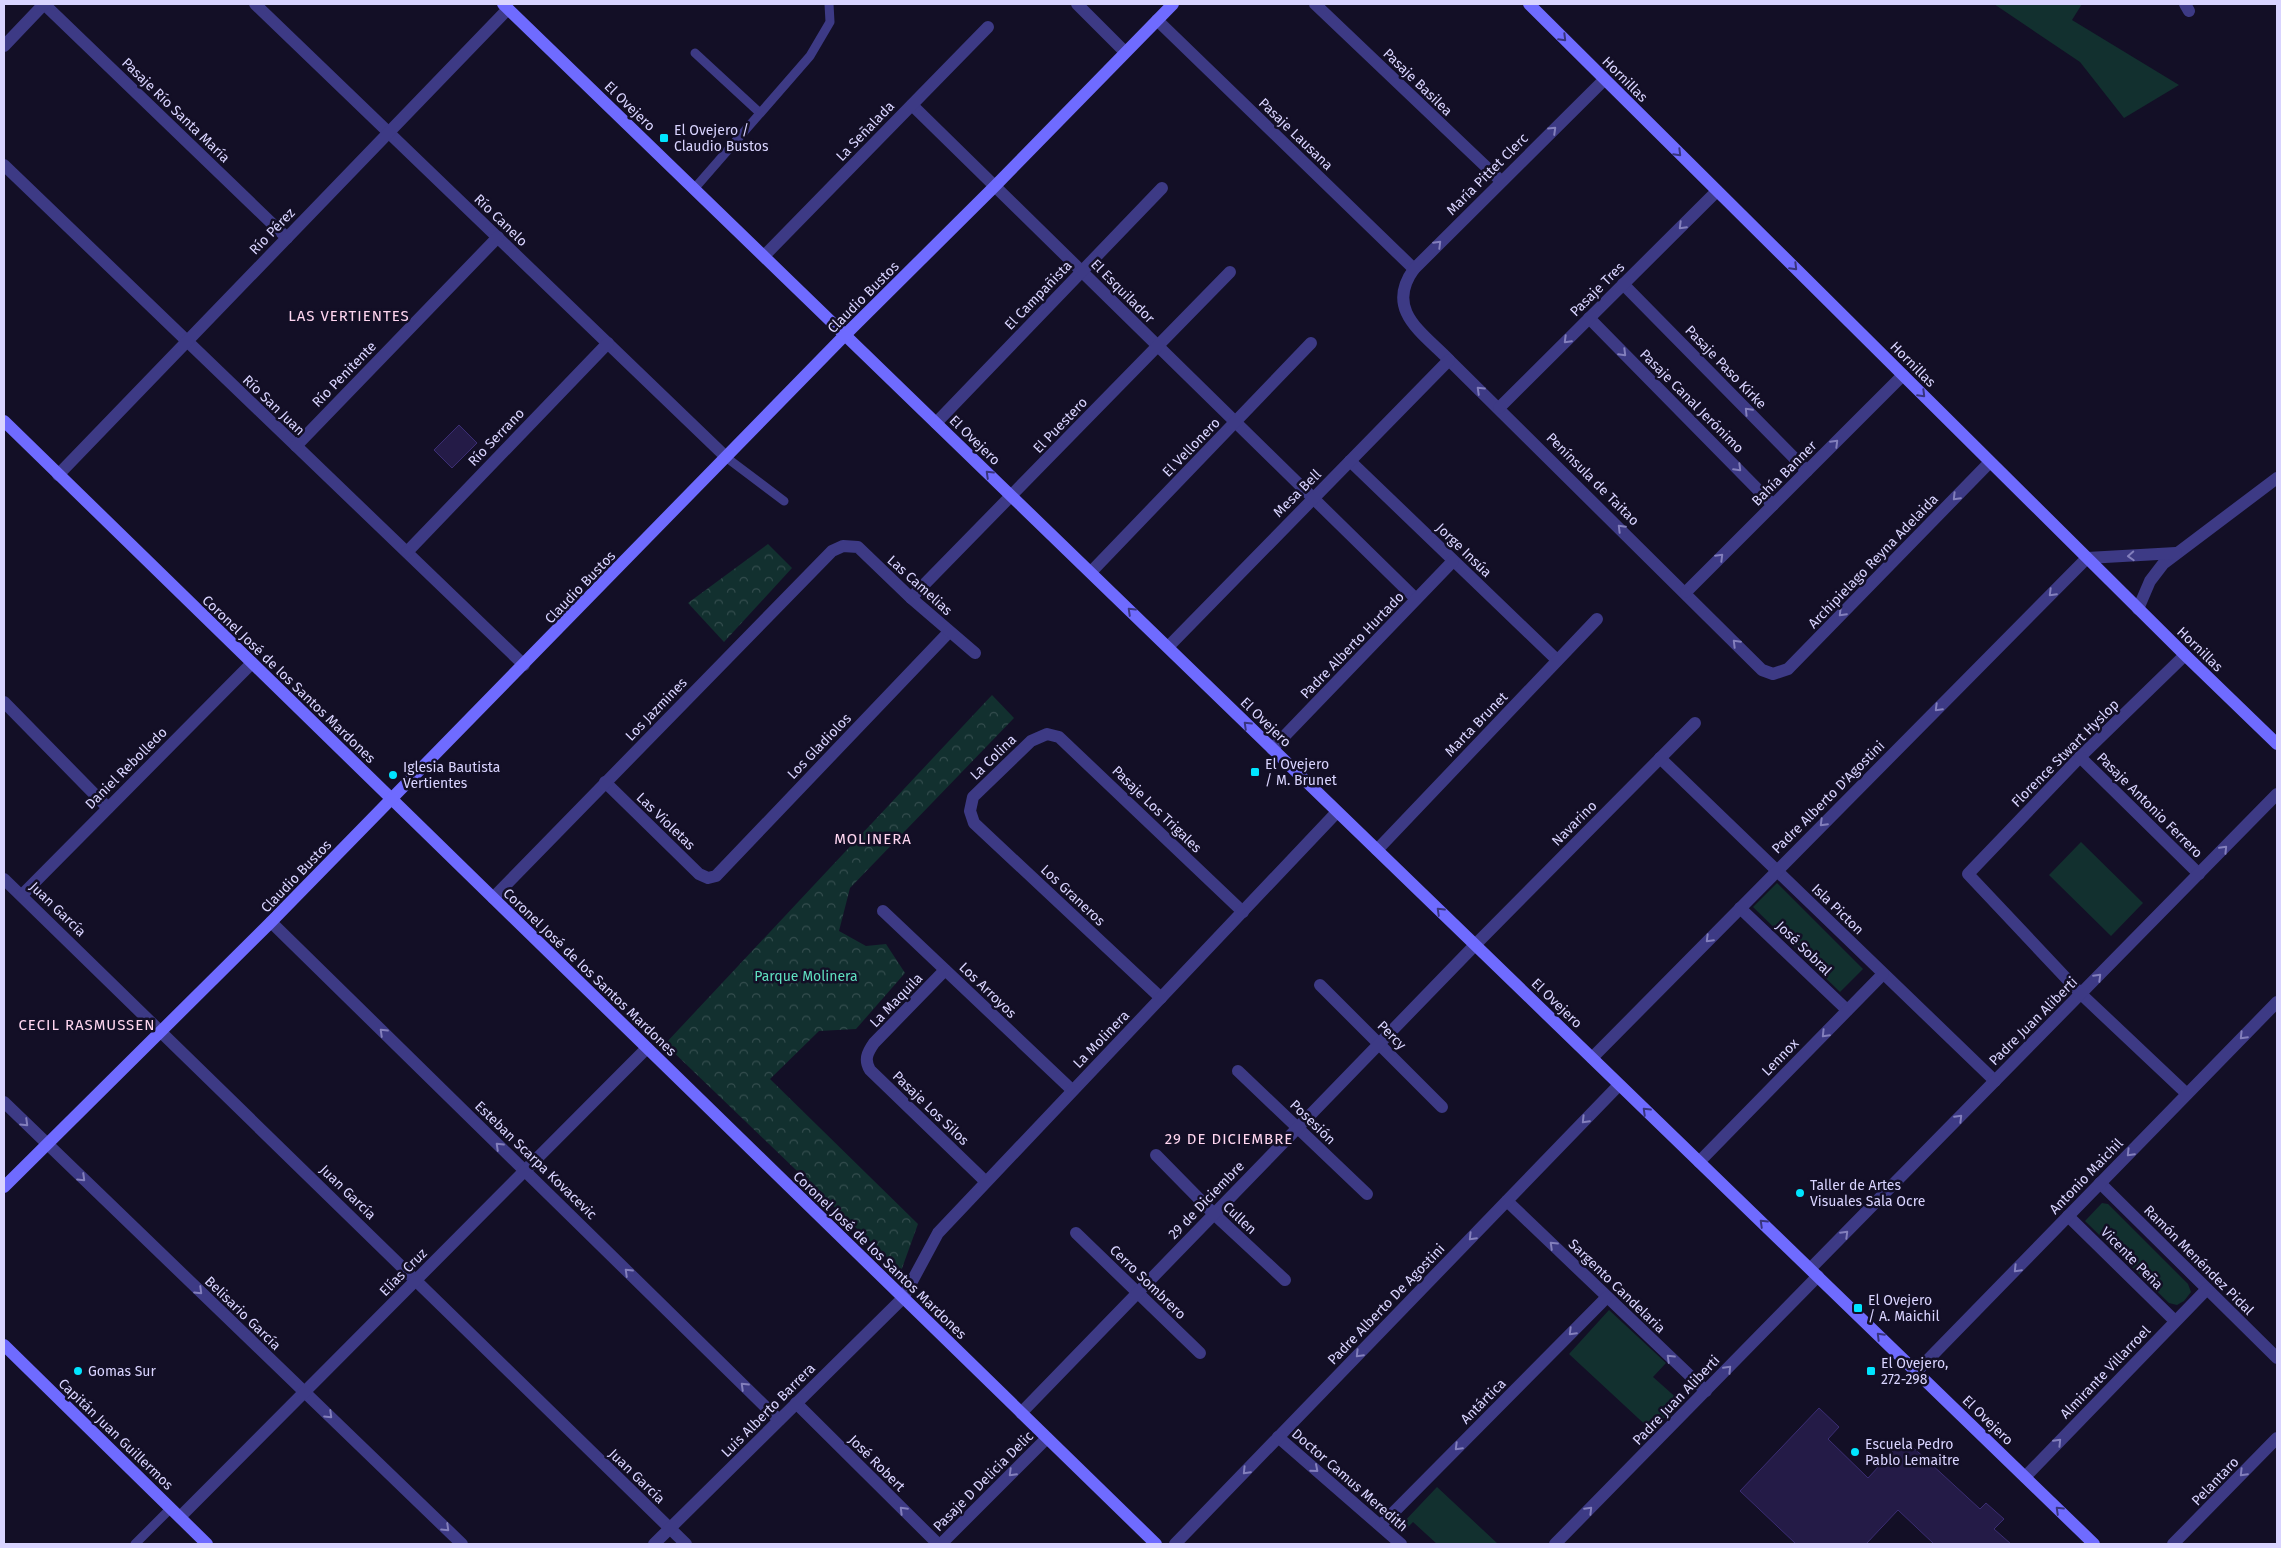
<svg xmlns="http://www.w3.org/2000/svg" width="2281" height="1548" viewBox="0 0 2281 1548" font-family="'Fira Sans',sans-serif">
<defs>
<pattern id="forest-crowns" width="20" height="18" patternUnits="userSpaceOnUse" patternTransform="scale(1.25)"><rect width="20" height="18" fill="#12302f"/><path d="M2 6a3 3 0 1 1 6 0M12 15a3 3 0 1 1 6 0" fill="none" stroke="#344d4e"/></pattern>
</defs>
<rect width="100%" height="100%" fill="#130f26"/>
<!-- green -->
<g fill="#12302f">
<path d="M1994 4H2082L2072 20 2179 85 2124 118 2080 62Z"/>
<path d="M2081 842 2143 903 2111 936 2049 875Z"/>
<path d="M1777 883 1863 969 1840 992 1753 907Z"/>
<path d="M2102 1203 2108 1204 2188 1284 2191 1292 2184 1301 2177 1305 2169 1303 2085 1221Z"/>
<path d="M1609 1310 1666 1363 1653 1377 1680 1401 1652 1431 1569 1354Z"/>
<path d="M1437 1487 1498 1544H1437L1413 1522 1406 1529 1401 1525Z"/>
</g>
<!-- forest -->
<g fill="url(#forest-crowns)">
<path d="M768 544 792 568 724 642 688 603Z"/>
<path d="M992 695 1014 718 850 888 839 931 866 946 886 944 905 973 856 1029 819 1031 770 1079 918 1224 901 1271 665 1044Z"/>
</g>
<!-- building -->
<g fill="#241b47" stroke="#3b2d73">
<path d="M459 425 477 443 452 468 434 450Z"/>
<path d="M1819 1408 1839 1427 1828 1439 1868 1478 1904 1439 1980 1509 1986 1503 2004 1519 1994 1529 2011 1544H1934L1898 1510 1866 1544H1796L1740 1491Z"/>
</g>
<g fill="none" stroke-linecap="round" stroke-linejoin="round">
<!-- lane -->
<g stroke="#3d3a85" stroke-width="9">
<path d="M695 53 760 113"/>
<path d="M694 189 810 56 830 22 829 4"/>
<path d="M727 458 784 501"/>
<path d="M135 1544 171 1508"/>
</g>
<!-- street -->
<g stroke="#3d3a85" stroke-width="12">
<path d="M44 4 287 238"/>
<path d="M255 4 727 458"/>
<path d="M1077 4 1125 52"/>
<path d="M1315 4 1501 181"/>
<path d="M2185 4 2189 11"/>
<path d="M1157 20 1414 269"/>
<path d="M4 46 44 4"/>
<path d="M1604 80 1414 269C1384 310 1423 333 1449 360L1762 670 1773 674 1788 669 1990 462"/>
<path d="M912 105 1416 599"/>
<path d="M4 165 524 665"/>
<path d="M764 256 988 27"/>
<path d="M1623 284 1807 471"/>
<path d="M1589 318 1773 505"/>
<path d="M1499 408 1717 191"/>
<path d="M936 423 1162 188"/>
<path d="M296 446 498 237"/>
<path d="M1350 461 1557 660"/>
<path d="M58 475 508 9"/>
<path d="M407 552 608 343"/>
<path d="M1091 572 1311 343"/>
<path d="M1686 592 1903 375"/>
<path d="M911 598 1230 272"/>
<path d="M2138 609 2150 581 2163 564 2277 478"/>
<path d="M1168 647 1449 360"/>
<path d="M2185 655 2080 757 1968 874 2081 994 2187 1094"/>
<path d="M4 702 108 808"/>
<path d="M1272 749 1453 561"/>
<path d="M2080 757 2199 874"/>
<path d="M1660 758 1995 1081"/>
<path d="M605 782 699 874 708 878 716 876 949 632"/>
<path d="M1377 850 1597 619"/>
<path d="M4 879 686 1544"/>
<path d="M22 895 252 663"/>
<path d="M493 898 832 551 843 546 858 547 911 598 975 653"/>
<path d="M1740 908 1847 1010"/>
<path d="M883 911 1072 1090"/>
<path d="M271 922 779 1420"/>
<path d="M945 970 874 1043C867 1053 864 1060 870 1070L985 1181"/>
<path d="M1320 985 1442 1107"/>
<path d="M1161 998 974 823 970 811 973 797 1031 741 1047 734 1059 737 1243 912"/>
<path d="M1592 1058 2087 558 2176 553"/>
<path d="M1238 1071 1367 1194"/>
<path d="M4 1102 462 1544"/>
<path d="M1156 1155 1214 1214 1285 1280"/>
<path d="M1699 1162 1883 974"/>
<path d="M2100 1183 2277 1358"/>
<path d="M1507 1201 1706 1391"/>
<path d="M2068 1216 2175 1321"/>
<path d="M1076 1233 1200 1353"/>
<path d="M1811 1268 2277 794"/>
<path d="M1916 1372 2277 1002"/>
<path d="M796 1403 938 1544"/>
<path d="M1021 1413 1475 945 1695 723"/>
<path d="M1278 1437 1401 1544"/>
<path d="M2025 1477 2207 1289"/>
<path d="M180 1517 647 1048"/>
<path d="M1381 1525 1607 1297"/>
<path d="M654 1544 903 1298 938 1233 1337 812"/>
<path d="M941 1544 1047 1438"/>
<path d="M1175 1544 1619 1085"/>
<path d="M1555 1544 1818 1276"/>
<path d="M2173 1544 2277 1438"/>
</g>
<!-- secondary -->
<g stroke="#6f6bff" stroke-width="12">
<path d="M503 4 2094 1544"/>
<path d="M1529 4 2185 655 2277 744"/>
<path d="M4 421 1156 1544"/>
<path d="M4 1187 271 922 845 335 995 186 1173 4"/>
<path d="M4 1345 207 1544"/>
</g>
</g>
<!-- one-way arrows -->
<defs><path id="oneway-chevron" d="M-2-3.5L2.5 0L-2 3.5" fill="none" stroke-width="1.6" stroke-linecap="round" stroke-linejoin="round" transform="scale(1.25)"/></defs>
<g stroke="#38347d">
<use href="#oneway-chevron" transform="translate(1563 38) rotate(45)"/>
<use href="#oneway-chevron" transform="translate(1678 153) rotate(45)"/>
<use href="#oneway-chevron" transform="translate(1794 267) rotate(45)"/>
<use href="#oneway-chevron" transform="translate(1922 394) rotate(45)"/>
<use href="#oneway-chevron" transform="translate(989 474) rotate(-136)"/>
<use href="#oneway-chevron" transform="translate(1131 611) rotate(-136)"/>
<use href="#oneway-chevron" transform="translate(1247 725) rotate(-136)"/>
<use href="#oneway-chevron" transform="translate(1440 911) rotate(-136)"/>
<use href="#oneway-chevron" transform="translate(1646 1111) rotate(-136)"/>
<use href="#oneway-chevron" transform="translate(1763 1223) rotate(-136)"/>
<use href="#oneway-chevron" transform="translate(1880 1336) rotate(-135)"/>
<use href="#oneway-chevron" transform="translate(2059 1510) rotate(-136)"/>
</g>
<g stroke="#837fbc">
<use href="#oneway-chevron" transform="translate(1553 130) rotate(-44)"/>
<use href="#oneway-chevron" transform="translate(1682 226) rotate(135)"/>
<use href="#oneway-chevron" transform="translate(1438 244) rotate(-45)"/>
<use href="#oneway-chevron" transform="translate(1567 340) rotate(135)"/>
<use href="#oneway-chevron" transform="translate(1623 353) rotate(45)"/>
<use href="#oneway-chevron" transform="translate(1480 390) rotate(-136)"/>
<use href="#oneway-chevron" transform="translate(1748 411) rotate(-134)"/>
<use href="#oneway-chevron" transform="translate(1835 443) rotate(-45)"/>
<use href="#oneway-chevron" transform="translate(1738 468) rotate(45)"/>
<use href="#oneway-chevron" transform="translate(1956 497) rotate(134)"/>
<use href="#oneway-chevron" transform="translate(1621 528) rotate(-135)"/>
<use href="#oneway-chevron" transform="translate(2131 556) rotate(177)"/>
<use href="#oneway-chevron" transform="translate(1720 557) rotate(-45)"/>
<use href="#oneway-chevron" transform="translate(2052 593) rotate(135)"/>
<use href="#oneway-chevron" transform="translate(1842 613) rotate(134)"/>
<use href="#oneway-chevron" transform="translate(1736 643) rotate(-135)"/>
<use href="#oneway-chevron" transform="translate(1938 708) rotate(135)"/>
<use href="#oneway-chevron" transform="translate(1823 823) rotate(135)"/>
<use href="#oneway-chevron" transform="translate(2224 849) rotate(-46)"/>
<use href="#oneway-chevron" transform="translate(1709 939) rotate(135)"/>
<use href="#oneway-chevron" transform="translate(2098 977) rotate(-45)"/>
<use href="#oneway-chevron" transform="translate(383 1032) rotate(-136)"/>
<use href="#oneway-chevron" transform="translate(1825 1034) rotate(134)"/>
<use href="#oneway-chevron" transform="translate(2243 1036) rotate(134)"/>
<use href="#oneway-chevron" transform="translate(1959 1118) rotate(-45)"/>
<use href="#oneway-chevron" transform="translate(1585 1120) rotate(134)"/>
<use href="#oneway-chevron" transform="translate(25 1123) rotate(44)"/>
<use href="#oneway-chevron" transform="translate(499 1146) rotate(-136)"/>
<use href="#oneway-chevron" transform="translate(2130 1153) rotate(134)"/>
<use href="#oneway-chevron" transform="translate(82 1178) rotate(44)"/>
<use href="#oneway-chevron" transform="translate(1845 1234) rotate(-45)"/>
<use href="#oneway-chevron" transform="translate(1472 1237) rotate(134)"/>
<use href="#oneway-chevron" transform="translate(1553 1245) rotate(-136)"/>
<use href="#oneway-chevron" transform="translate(2017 1269) rotate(134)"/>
<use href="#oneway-chevron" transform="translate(628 1272) rotate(-136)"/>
<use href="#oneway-chevron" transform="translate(199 1291) rotate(44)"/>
<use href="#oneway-chevron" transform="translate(1572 1332) rotate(135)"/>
<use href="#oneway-chevron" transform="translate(1359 1354) rotate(134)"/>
<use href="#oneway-chevron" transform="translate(1670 1358) rotate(-136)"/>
<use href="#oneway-chevron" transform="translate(1728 1369) rotate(-46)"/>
<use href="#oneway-chevron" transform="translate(744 1386) rotate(-136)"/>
<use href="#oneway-chevron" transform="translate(329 1415) rotate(44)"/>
<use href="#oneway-chevron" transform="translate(2058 1442) rotate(-46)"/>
<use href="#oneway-chevron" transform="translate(1458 1447) rotate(135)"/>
<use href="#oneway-chevron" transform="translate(1315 1469) rotate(41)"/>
<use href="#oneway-chevron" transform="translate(1246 1471) rotate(134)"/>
<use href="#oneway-chevron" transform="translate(1012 1473) rotate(135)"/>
<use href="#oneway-chevron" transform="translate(2243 1473) rotate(134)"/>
<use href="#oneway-chevron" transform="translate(903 1510) rotate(-135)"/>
<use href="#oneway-chevron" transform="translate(1589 1510) rotate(-45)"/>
<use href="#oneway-chevron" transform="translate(446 1528) rotate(44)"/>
</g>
<!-- markers -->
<g fill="#00e5ff" stroke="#130f26" stroke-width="2">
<rect x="659" y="133" width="10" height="10" rx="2.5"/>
<rect x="1250" y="767" width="10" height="10" rx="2.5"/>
<circle cx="393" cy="775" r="5"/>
<circle cx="1800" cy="1193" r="5"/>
<rect x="1853" y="1303" width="10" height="10" rx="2.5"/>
<circle cx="78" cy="1371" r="5"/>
<rect x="1866" y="1366" width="10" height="10" rx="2.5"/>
<circle cx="1855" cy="1452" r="5"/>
</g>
<g text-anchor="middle" stroke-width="5" stroke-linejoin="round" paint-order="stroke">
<!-- street labels -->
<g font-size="14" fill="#d9d4ff" stroke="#130f26">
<text transform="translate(1625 79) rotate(45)" y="5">Hornillas</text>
<text transform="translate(1418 82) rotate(44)" y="5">Pasaje Basilea</text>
<text transform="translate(630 106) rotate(44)" y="5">El Ovejero</text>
<text transform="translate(176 110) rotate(44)" y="5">Pasaje Río Santa María</text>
<text transform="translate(865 131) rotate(-46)" y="5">La Señalada</text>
<text transform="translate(1296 134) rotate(44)" y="5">Pasaje Lausana</text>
<text transform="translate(1487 174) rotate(-45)" y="5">María Pittet Clerc</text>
<text transform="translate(501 220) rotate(44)" y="5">Río Canelo</text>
<text transform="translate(272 231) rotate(-46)" y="5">Río Pérez</text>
<text transform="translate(1597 289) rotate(-45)" y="5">Pasaje Tres</text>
<text transform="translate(1123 291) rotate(45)" y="5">El Esquilador</text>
<text transform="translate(1038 295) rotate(-46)" y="5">El Campañista</text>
<text transform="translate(863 297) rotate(-45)" y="5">Claudio Bustos</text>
<text transform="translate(1913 364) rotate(45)" y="5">Hornillas</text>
<text transform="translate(1726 367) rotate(46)" y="5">Pasaje Paso Kirke</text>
<text transform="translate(344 374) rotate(-46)" y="5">Río Penitente</text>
<text transform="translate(1692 401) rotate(45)" y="5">Pasaje Canal Jerónimo</text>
<text transform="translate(274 405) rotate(44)" y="5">Río San Juan</text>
<text transform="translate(1060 425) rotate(-46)" y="5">El Puestero</text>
<text transform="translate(496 437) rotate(-46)" y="5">Río Serrano</text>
<text transform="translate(975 440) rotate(44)" y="5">El Ovejero</text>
<text transform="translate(1191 447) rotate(-46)" y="5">El Vellonero</text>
<text transform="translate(1784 473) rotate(-45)" y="5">Bahía Banner</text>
<text transform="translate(1593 479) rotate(45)" y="5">Península de Taitao</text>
<text transform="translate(1297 493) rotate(-45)" y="5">Mesa Bell</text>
<text transform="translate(1464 550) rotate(44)" y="5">Jorge Insúa</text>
<text transform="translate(1873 561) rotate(-46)" y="5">Archipielago Reyna Adelaida</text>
<text transform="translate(920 585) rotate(42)" y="5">Las Camelias</text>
<text transform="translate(580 587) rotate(-46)" y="5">Claudio Bustos</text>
<text transform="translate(1352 645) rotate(-46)" y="5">Padre Alberto Hurtado</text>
<text transform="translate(2200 649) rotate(44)" y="5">Hornillas</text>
<text transform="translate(289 679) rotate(44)" y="5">Coronel José de los Santos Mardones</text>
<text transform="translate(656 709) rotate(-46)" y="5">Los Jazmines</text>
<text transform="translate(1266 722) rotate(44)" y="5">El Ovejero</text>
<text transform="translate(1476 724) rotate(-46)" y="5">Marta Brunet</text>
<text transform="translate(819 746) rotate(-46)" y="5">Los Gladiolos</text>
<text transform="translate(2065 753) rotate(-45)" y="5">Florence Stwart Hyslop</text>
<text transform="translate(993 757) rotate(-44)" y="5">La Colina</text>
<text transform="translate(126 768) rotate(-45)" y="5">Daniel Rebolledo</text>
<text transform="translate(1828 797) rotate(-45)" y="5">Padre Alberto D'Agostini</text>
<text transform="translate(2150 805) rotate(45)" y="5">Pasaje Antonio Ferrero</text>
<text transform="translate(1157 809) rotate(44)" y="5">Pasaje Los Trigales</text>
<text transform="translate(666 821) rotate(44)" y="5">Las Violetas</text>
<text transform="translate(1574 823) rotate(-45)" y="5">Navarino</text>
<text transform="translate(296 876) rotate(-46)" y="5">Claudio Bustos</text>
<text transform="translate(1073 895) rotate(43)" y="5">Los Graneros</text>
<text transform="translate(58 909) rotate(44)" y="5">Juan García</text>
<text transform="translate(1838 909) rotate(44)" y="5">Isla Picton</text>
<text transform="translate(1804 948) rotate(44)" y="5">José Sobral</text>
<text transform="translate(590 972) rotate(44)" y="5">Coronel José de los Santos Mardones</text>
<text transform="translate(988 990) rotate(44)" y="5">Los Arroyos</text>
<text transform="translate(896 1000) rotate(-46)" y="5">La Maquila</text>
<text transform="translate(1557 1003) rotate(44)" y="5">El Ovejero</text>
<text transform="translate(2033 1021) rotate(-45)" y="5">Padre Juan Aliberti</text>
<text transform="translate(1392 1035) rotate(45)" y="5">Percy</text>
<text transform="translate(1101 1039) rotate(-46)" y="5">La Molinera</text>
<text transform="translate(1780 1057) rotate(-46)" y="5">Lennox</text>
<text transform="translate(931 1108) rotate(44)" y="5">Pasaje Los Silos</text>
<text transform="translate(1313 1122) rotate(44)" y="5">Posesión</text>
<text transform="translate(536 1160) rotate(44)" y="5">Esteban Scarpa Kovacevic</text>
<text transform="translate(2086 1176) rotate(-46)" y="5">Antonio Maichil</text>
<text transform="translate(348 1192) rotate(44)" y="5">Juan García</text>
<text transform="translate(1206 1200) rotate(-46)" y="5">29 de Diciembre</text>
<text transform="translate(1240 1218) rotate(43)" y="5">Cullen</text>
<text transform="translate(880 1255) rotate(44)" y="5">Coronel José de los Santos Mardones</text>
<text transform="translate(2132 1258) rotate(45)" y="5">Vicente Peña</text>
<text transform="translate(2199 1260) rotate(45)" y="5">Ramón Menéndez Pidal</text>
<text transform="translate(403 1272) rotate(-45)" y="5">Elías Cruz</text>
<text transform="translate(1148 1282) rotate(44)" y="5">Cerro Sombrero</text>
<text transform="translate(1617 1286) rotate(44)" y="5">Sargento Candelaria</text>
<text transform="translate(1386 1304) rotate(-46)" y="5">Padre Alberto De Agostini</text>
<text transform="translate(243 1313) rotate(44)" y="5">Belisario García</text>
<text transform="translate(2105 1372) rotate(-46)" y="5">Almirante Villarroel</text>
<text transform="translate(1676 1400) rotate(-46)" y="5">Padre Juan Aliberti</text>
<text transform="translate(1483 1401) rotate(-45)" y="5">Antártica</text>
<text transform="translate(768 1410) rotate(-45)" y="5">Luis Alberto Barrera</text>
<text transform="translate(1988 1420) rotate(44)" y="5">El Ovejero</text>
<text transform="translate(116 1434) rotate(44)" y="5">Capitán Juan Guillermos</text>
<text transform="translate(877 1463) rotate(45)" y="5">José Robert</text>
<text transform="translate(637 1476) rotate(44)" y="5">Juan García</text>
<text transform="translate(1350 1480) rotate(41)" y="5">Doctor Camus Meredith</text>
<text transform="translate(983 1481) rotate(-45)" y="5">Pasaje D Delicia Delic</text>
<text transform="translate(2215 1481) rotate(-46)" y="5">Pelantaro</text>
</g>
<!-- poi labels -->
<g font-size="14" fill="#d9d4ff" stroke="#130f26" text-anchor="start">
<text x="674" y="135">El Ovejero /<tspan x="674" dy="16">Claudio Bustos</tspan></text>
<text x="1265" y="769">El Ovejero<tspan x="1265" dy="16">/ M. Brunet</tspan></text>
<text x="403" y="772">Iglesia Bautista<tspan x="403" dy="16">Vertientes</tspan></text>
<text x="1810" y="1190">Taller de Artes<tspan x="1810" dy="16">Visuales Sala Ocre</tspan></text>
<text x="1868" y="1305">El Ovejero<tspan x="1868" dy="16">/ A. Maichil</tspan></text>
<text x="1881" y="1368">El Ovejero,<tspan x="1881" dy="16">272-298</tspan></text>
<text x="88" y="1376">Gomas Sur</text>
<text x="1865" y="1449">Escuela Pedro<tspan x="1865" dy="16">Pablo Lemaitre</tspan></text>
</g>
<!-- park labels -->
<g font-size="14" fill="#5fe0c0" stroke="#130f26">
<text x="806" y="981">Parque Molinera</text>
</g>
<!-- neighbourhood labels -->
<g font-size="15" letter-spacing="1" fill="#ffd6f0" stroke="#130f26">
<text x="349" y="321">LAS VERTIENTES</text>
<text x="873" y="844">MOLINERA</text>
<text x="87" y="1030">CECIL RASMUSSEN</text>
<text x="1229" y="1144">29 DE DICIEMBRE</text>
</g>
</g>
<!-- border -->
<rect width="2281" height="1548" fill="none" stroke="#d9d4ff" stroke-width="10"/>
</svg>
